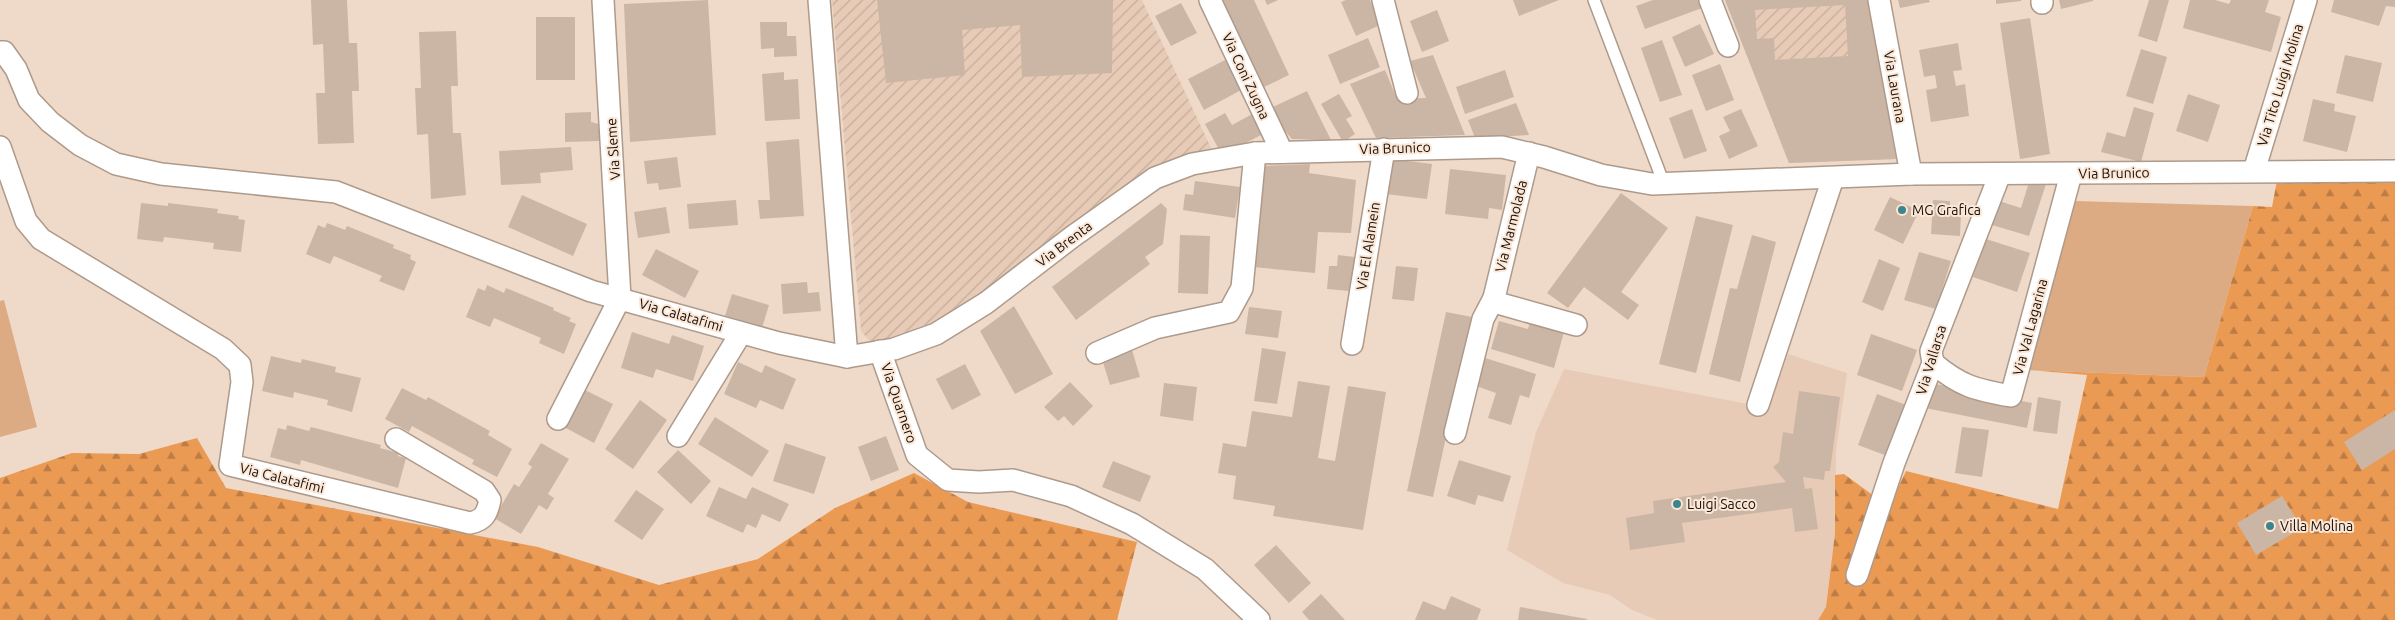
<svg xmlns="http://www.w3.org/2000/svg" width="2395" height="620" viewBox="0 0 2395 620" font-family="Ubuntu,sans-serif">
<defs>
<pattern id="industrial-furrows" width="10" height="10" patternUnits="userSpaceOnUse" patternTransform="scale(1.25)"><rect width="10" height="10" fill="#e7cbb6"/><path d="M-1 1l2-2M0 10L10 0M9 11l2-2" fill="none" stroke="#c5ad9b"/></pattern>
<pattern id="forest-firs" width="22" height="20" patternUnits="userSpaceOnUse" patternTransform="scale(1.25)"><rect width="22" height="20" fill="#eb9a54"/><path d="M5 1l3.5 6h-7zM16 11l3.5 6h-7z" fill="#bd7c44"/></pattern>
</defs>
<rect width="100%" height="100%" fill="#efdac9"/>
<!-- built -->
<path fill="#e7cbb6" d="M1788 354 1847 373 1836 451 1835 533 1826 607 1818 620H1657L1632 610 1610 595 1563 583 1507 550 1536 432 1564 369 1769 408Z"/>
<!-- industrial -->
<g fill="url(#industrial-furrows)">
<path d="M832 0H1142L1212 150 1120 188 951 316 872 344 861 331Z"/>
<path d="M1725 0H1868L1896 159 1789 163Z"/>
</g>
<!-- grass -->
<g fill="#dcab84">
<path d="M2074 201 2253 206 2204 377 2028 370Z"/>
<path d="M4 300 37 427 0 437V301Z"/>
</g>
<!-- forest -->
<g fill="url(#forest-firs)">
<path d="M2278 175H2395V620H1818L1826 607 1835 533V475L1844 474 1889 507 1906 471 2058 509 2087 375 2028 370 2204 377 2253 206 2272 207Z"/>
<path d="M197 438 226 488 538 547 659 585 758 559 835 508 914 473 968 502 1137 542 1117 620H0V478L72 453 139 454Z"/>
</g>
<!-- building -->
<g fill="#cbb6a6" fill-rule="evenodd">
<path d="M311 0H347L349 43H357L359 91H352L354 143 318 144 316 93H325L323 44 313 45Z"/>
<path d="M708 0 716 135 630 142 624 4Z"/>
<path d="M877 0H1113L1112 73 1022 77 1020 25 962 30 965 75 886 83Z"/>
<path d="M1219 0H1254L1289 75 1260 89Z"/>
<path d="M1265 0H1278L1267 5Z"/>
<path d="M1346 0H1370L1380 25 1356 36 1341 2Z"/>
<path d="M1513 0H1559L1519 16Z"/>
<path d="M1653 0H1699L1702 8 1645 29 1636 6Z"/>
<path d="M1725 0H1868L1896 159 1789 163ZM1845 5 1848 56 1775 60 1774 38 1757 39 1755 10Z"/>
<path d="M1898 0H1929L1930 2 1900 8Z"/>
<path d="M1996 0H2021V1L1996 4Z"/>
<path d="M2059 0H2093V1L2061 9Z"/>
<path d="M2149 0H2169L2157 42 2138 36Z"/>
<path d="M2190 0H2215L2229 4 2231 0H2269L2265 12 2281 17 2271 52 2183 28Z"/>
<path d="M2334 0H2395V7L2386 6 2379 26 2331 12Z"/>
<path d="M1181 3 1197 33 1171 46 1155 16Z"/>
<path d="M1437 10 1449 41 1422 52 1410 21Z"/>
<rect x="536" y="17" width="39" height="63"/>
<path d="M2030 18 2050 154 2020 159 2000 23Z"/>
<path d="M760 22H787V36H796L797 56 774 57V48L761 49Z"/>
<path d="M1700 24 1714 54 1685 67 1672 37Z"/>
<path d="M456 31 458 86H451L453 133H461L466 195 431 199 428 134 417 135 415 88H421L419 32Z"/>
<path d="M1368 38 1380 67 1340 84 1328 55Z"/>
<path d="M1662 40 1682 95 1660 102 1641 48Z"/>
<path d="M1958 43 1962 70 1953 71 1956 86 1965 84 1969 116 1931 122 1926 90 1937 88 1935 75 1924 77 1919 50Z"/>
<path d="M2141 49 2167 57 2153 104 2126 96Z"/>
<path d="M1433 55 1465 135 1376 138 1350 84 1385 70 1397 99 1426 98 1410 61Z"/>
<path d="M2345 55 2382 63 2373 102 2336 93Z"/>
<path d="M1227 59 1243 89 1204 110 1188 79Z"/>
<path d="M1720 64 1734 100 1706 111 1692 75Z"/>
<path d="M1505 70 1514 97 1465 114 1456 87Z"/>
<path d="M784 72V80L798 79 800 119 765 121 762 74Z"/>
<path d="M1307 91 1318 114 1331 140 1292 139 1284 130 1273 107Z"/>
<path d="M1339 94 1352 116 1346 119 1355 134 1343 142 1321 104Z"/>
<path d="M2188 94 2220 105 2208 142 2176 131Z"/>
<path d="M2313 99 2335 104 2334 111 2356 116 2347 152 2303 141Z"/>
<path d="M1516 103 1529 135 1475 138 1468 120Z"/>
<path d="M2134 107 2154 113 2141 162 2101 152 2107 132 2125 137Z"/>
<path d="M1692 109 1707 151 1684 159 1669 118Z"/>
<path d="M1741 109 1758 146 1729 159 1719 136 1730 131 1723 117Z"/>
<path d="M591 112V122L599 124V141L565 142V113Z"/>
<path d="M1225 113 1232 125 1254 113 1265 133 1222 155 1205 124Z"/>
<path d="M799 139 804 216 760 219 758 200H770L766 142Z"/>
<path d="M571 147 573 170 540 173 541 183 501 185 499 151Z"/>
<path d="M677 157 681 187 659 190 658 183 647 184 644 161Z"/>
<path d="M1391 159 1432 164 1427 199 1386 194Z"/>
<path d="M1310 164 1309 173 1356 180 1351 233 1318 232 1315 273 1253 267 1263 166Z"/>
<path d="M1450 169 1506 175 1502 210 1489 208 1488 219 1445 214Z"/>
<path d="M2030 179 2046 184 2029 236 1992 225 1999 201 2021 208Z"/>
<path d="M1195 181 1240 187 1235 218 1183 210 1185 194 1193 195Z"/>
<path d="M1621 193 1668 228 1621 292 1639 305 1628 320 1584 287 1568 308 1547 293Z"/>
<path d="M522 195 587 224 573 256 508 227Z"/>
<path d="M1890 197 1919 211 1903 244 1874 230Z"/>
<path d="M736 200 738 225 689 229 687 204Z"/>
<path d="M1933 200 1950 201V212L1961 213 1960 236 1931 234Z"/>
<path d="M141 203 168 206V203L218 209 217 213 239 216 238 219 245 220 241 252 213 249 214 243 164 237 163 242 137 239Z"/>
<path d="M1161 203 1167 209 1163 244 1145 257 1150 264 1076 320 1052 287Z"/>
<path d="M666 207 670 233 638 238 634 212Z"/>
<path d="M1696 216 1733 225 1696 373 1659 364Z"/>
<path d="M327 223 345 230 347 226 394 245 393 248 411 255 410 259 416 262 404 291 379 281 382 276 334 256 330 264 306 254 318 225 325 228Z"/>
<path d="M1180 235 1210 236 1208 294 1178 293Z"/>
<path d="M1752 235 1776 242 1740 382 1709 374 1730 288 1737 289Z"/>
<path d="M1986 239 2030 253 2017 292 1973 277Z"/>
<path d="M656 249 699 271 685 298 642 275Z"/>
<path d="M1919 252 1951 261 1936 309 1904 300Z"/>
<path d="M1338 255 1355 257 1350 291 1327 289 1329 266H1337Z"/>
<path d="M1879 259 1900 268 1883 311 1862 302Z"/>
<path d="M1396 266 1418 268 1414 301 1392 299Z"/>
<path d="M807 282 808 293 819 292 821 311 783 314 781 284Z"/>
<path d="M487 285 504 293 506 288 554 308 553 310 571 318 569 321 576 324 564 354 539 343 541 338 494 318 490 327 466 317 478 288 485 291Z"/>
<path d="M732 294 769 305 762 328 725 316Z"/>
<path d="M1014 306 1053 374 1015 394 980 331Z"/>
<path d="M1249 307 1282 311 1278 338 1245 334Z"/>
<path d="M1446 312 1472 317 1433 497 1407 491Z"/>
<path d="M1499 321 1528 329 1530 322 1564 332 1554 368 1491 349Z"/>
<path d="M632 332 669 344 672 335 704 346 693 381 656 369 653 378 621 368Z"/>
<path d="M1871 334 1917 350 1902 391 1857 375Z"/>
<path d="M1262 348 1286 352 1277 404 1254 401Z"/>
<path d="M1132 350 1140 377 1110 385 1102 359Z"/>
<path d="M271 356 301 363 302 359 336 367 335 372 361 378 352 412 327 405 328 400 294 392 293 398 262 391Z"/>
<path d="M1485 358 1536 374 1529 398 1520 395 1511 425 1488 418 1496 393 1476 386Z"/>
<path d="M738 362 762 373 765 365 796 379 783 410 760 400 756 408 724 394Z"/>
<path d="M965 364 981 395 952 410 936 379Z"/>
<path d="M1298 381 1330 386 1318 458 1335 461 1348 386 1386 392 1363 530 1273 516 1275 506 1233 499 1236 476 1218 473 1223 443 1246 447 1252 411 1292 417Z"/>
<path d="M1070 382 1093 406 1073 426 1064 416 1058 421 1044 407Z"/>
<path d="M1164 383 1197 387 1193 421 1160 416Z"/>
<path d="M1930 383 2032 403 2027 428 1925 408Z"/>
<path d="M402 388 426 400 428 397 490 431 488 435 512 449 497 477 472 464 474 460 412 426 409 432 385 419Z"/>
<path d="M583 389 613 404 594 443 564 427Z"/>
<path d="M1799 391 1840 397 1830 471H1825L1824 480 1803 477 1805 489 1812 488 1818 529 1795 532 1792 508 1682 523 1685 542 1630 550 1626 518 1654 513 1653 501 1786 482 1773 467 1779 462 1783 432 1793 434Z"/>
<path d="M1877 394 1909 406 1890 457 1858 445Z"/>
<path d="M2038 397 2061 401 2057 434 2033 431Z"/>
<path d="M640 400 667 420 633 469 605 449Z"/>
<path d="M2395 410V449L2362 470 2344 442Z"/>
<path d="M715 417 769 451 752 477 698 444Z"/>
<path d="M287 425 309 431 311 427 381 445 380 448 399 453 398 456 406 458 398 488 301 460 300 465 270 457 278 428 286 430Z"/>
<path d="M1962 427 1989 430 1982 477 1955 473Z"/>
<path d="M886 436 899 470 871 481 858 447Z"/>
<path d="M541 443 569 459 548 494 554 498 547 510 539 505 521 534 494 518 514 484 519 487 532 467 528 464Z"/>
<path d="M785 443 826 457 814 494 773 481Z"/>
<path d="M678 450 711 481 691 504 657 472Z"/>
<path d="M1459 460 1511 476 1503 502 1478 495 1475 505 1447 496Z"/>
<path d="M1113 461 1151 476 1140 502 1102 487Z"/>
<path d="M719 487 746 499 752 487 789 504 780 522 762 514 756 528 747 524 743 533 706 516Z"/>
<path d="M636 490 664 509 642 540 614 521Z"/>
<path d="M2282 496 2302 528 2256 555 2237 523Z"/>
<path d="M1276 545 1311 583 1289 603 1254 565Z"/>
<path d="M1321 594 1345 620H1309L1302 612Z"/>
<path d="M1451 596 1481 609 1477 620H1415L1423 601 1445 610Z"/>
<path d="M1520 607 1587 619V620H1518Z"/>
</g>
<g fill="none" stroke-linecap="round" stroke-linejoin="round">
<!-- service casing -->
<g stroke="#ae9a8b" stroke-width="14">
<path id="service" d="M1594 0 1664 184"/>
</g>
<!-- minor casing -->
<g stroke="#ae9a8b" stroke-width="24">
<g id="minor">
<path d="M819 0 847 357 894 349 936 334 986 303 1072 237 1155 178 1192 164 1255 153 1502 147 1544 157 1601 175 1652 184 1911 174 2395 171"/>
<path d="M1210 0 1282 152"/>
<path d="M1383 0 1407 93"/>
<path d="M1710 0 1728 46"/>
<path d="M1879 0 1911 174"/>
<path d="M2042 0V3"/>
<path d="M0 52H4L16 69 29 100 50 122 80 145 116 164 161 174 336 192 591 291 779 343 847 357"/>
<path d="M0 147 26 221 41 239 223 349 240 365 242 382 230 465 470 523C484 520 487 514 490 500L484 491 396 439"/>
<path d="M1529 153 1494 298 1501 304 1576 325"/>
<path d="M2254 171 2306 0"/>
<path d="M1352 344 1384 149"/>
<path d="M880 351 917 455 948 480 979 482 1013 480 1071 496 1132 524 1205 569 1259 620"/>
<path d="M1097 353 1155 328 1229 312 1242 288 1255 153"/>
<path d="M1933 363C1960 386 1976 390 2011 396L2071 174"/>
<path d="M1758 405 1833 178"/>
<path d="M558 419 620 298 603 0"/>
<path d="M1455 433 1483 319 1494 298"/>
<path d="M678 436 741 333"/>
<path d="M1857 575 1894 463 1933 363 1931 351 2000 174"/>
</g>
</g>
<!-- service -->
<use href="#service" stroke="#fff" stroke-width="11"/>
<!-- minor -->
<use href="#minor" stroke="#fff" stroke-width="21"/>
</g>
<!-- markers -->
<g fill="#3e848f" stroke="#fce7d6" stroke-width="2">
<circle cx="1902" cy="210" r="5"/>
<circle cx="1677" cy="504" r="5"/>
<circle cx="2270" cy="526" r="5"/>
</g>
<g text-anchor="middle" stroke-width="4" stroke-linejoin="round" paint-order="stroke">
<!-- street labels -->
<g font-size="14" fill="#17100a" stroke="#fce7d6">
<text transform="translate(1246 76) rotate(65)" y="5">Via Coni Zugna</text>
<text transform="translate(2280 85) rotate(-73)" y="5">Via Tito Luigi Molina</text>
<text transform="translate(1895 87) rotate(80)" y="5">Via Laurana</text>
<text transform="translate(1395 148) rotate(-2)" y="5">Via Brunico</text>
<text transform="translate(613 149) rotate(-94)" y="5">Via Sleme</text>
<text transform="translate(2114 173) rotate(-1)" y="5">Via Brunico</text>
<text transform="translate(1511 226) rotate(-76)" y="5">Via Marmolada</text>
<text transform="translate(1064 244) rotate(-37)" y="5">Via Brenta</text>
<text transform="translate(1368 246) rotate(-81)" y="5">Via El Alamein</text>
<text transform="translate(681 315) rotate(16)" y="5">Via Calatafimi</text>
<text transform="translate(2030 327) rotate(-75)" y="5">Via Val Lagarina</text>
<text transform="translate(1931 360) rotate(-73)" y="5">Via Vallarsa</text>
<text transform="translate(899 403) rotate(71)" y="5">Via Quarnero</text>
<text transform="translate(282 478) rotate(14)" y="5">Via Calatafimi</text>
</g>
<!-- poi labels -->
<g font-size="14" fill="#17100a" stroke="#fce7d6" text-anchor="start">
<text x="1912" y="215">MG Grafica</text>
<text x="1687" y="509">Luigi Sacco</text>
<text x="2280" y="531">Villa Molina</text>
</g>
</g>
</svg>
